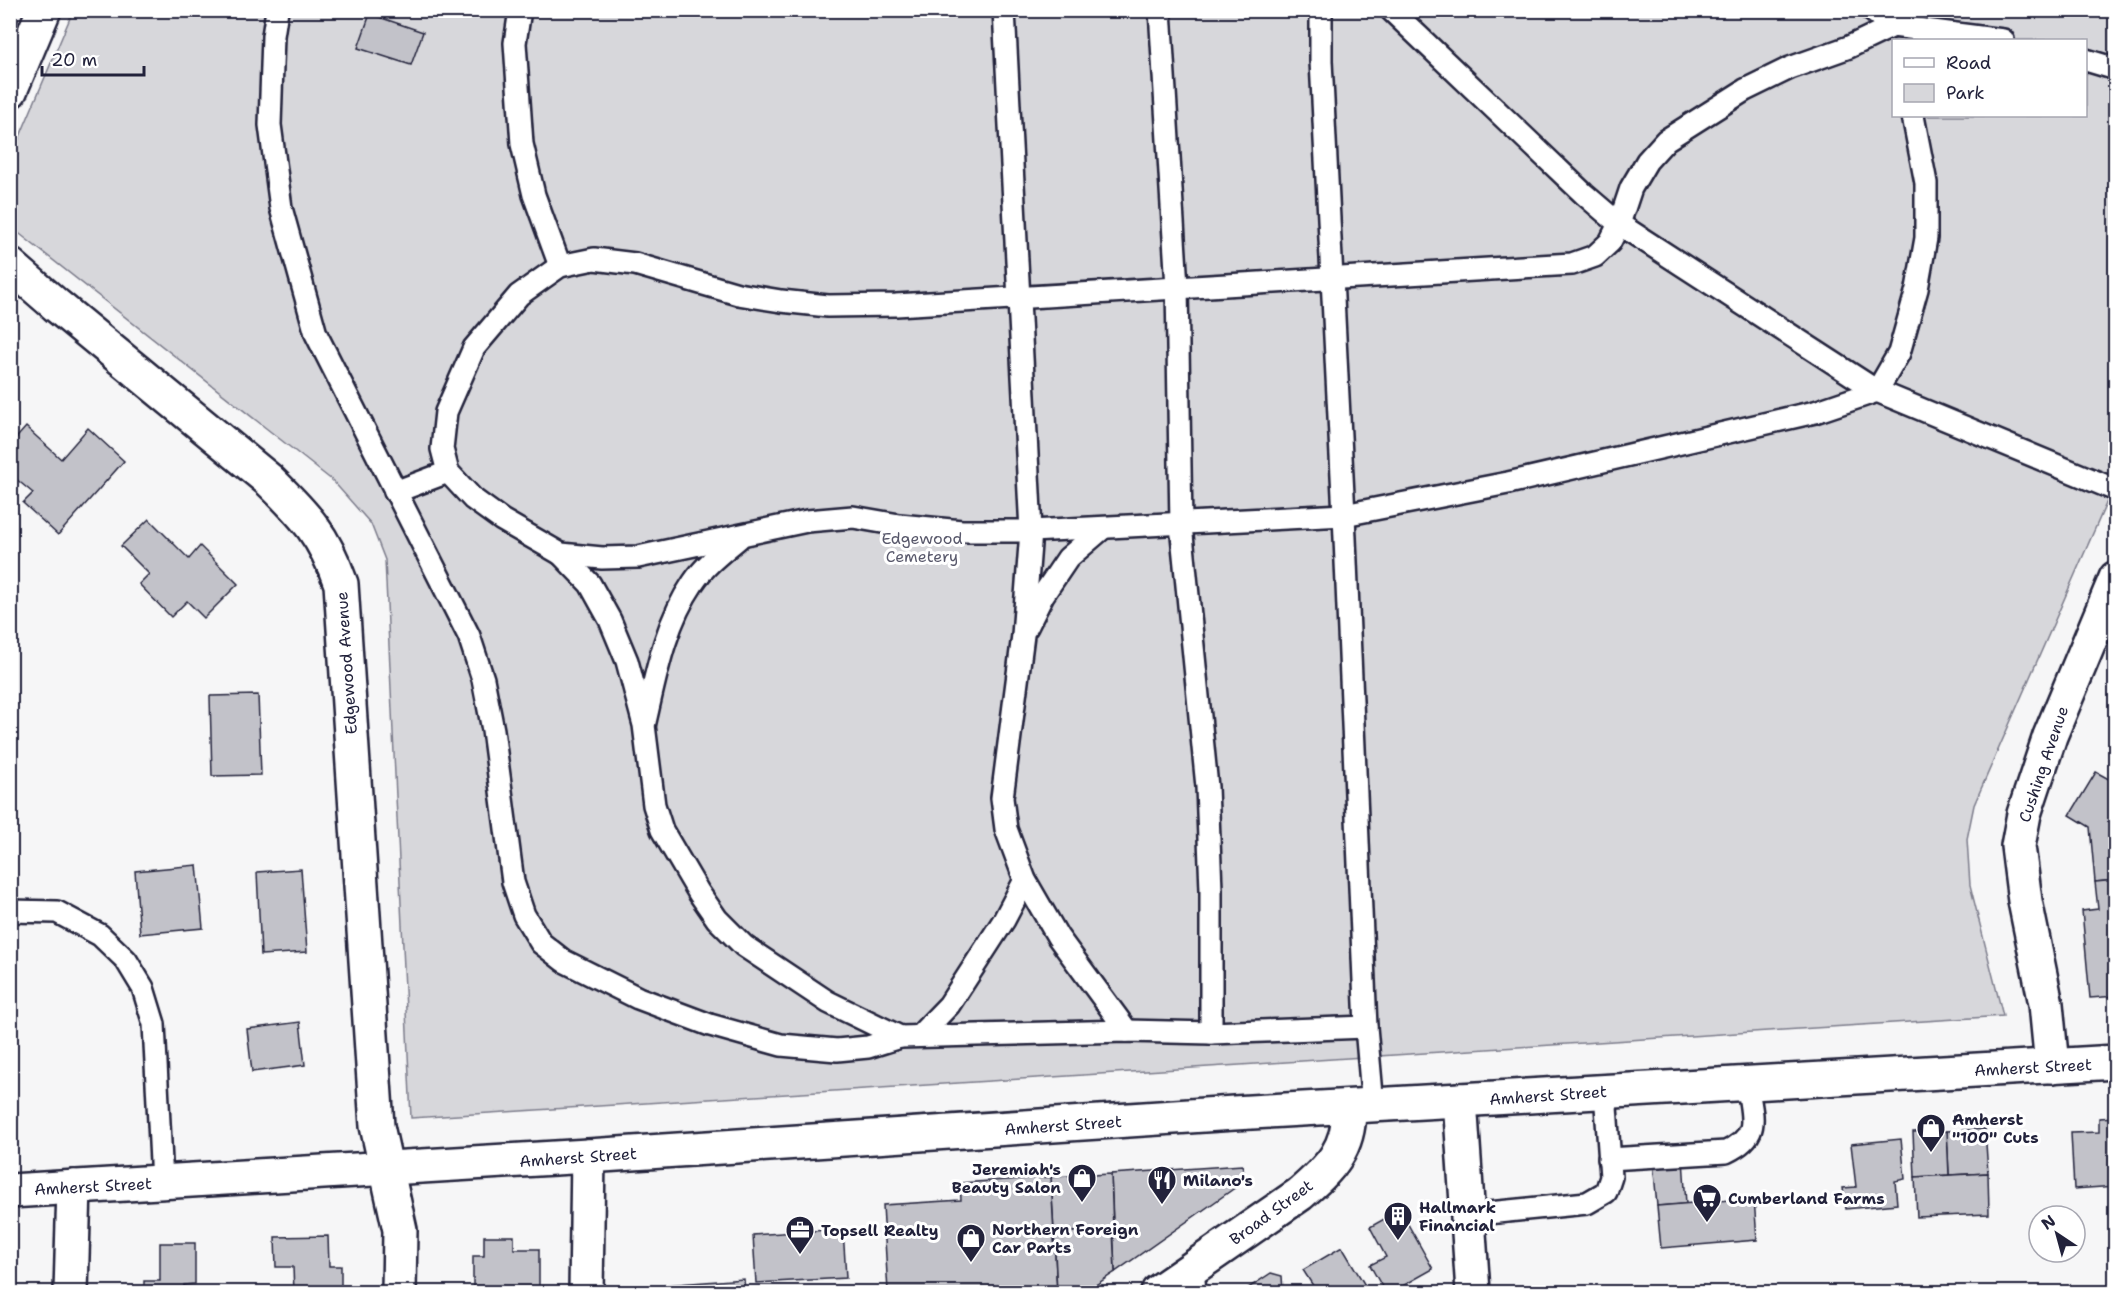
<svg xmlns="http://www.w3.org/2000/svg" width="2126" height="1303" viewBox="0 0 2126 1303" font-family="'Shantell Sans',sans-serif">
<rect width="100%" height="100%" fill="#f6f6f7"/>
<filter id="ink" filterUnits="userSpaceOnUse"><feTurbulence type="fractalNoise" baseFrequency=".0167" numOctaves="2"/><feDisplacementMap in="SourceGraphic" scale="12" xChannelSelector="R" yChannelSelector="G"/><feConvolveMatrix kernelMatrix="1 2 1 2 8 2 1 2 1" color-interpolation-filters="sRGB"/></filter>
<g filter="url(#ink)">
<!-- green -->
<path fill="#d7d7db" stroke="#7c7c8b" stroke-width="1.5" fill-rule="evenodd" d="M73 11H2115V483L1974 805 1967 839 1970 885 2003 1016 411 1118 385 560 371 524 333 481 11 227 10 160ZM1894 40H2086V116H1894Z"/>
<!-- building -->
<g fill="#c2c2c9" stroke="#22223b" stroke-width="1.5">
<path d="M370 14 423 32 411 65 358 48Z"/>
<path d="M26 427 61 459 88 428 124 461 58 535 23 503 33 493 10 474V445Z"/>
<path d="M149 519 189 559 200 546 238 584 204 618 187 601 171 617 139 584 149 574 121 546Z"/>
<path d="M258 695 261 775 212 776 210 696Z"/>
<path d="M2096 772 2116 783V880L2095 882 2090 827 2070 815Z"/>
<path d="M197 865 203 928 140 934 135 871Z"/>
<path d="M301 869 307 952 261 955 257 872Z"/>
<path d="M2116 880V996L2090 998 2082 911 2098 909 2095 882Z"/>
<path d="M300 1022 305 1065 252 1072 247 1029Z"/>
<path d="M2116 1117V1186L2074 1189 2071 1133 2099 1132V1118Z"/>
<path d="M1985 1129 1988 1173 1949 1175 1947 1131Z"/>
<path d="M1947 1131 1949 1175 1915 1177 1913 1132Z"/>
<path d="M1901 1139 1905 1179 1895 1181 1897 1204 1846 1209 1843 1188 1856 1187 1851 1144Z"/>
<path d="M1683 1159 1686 1204 1657 1206 1653 1161Z"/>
<path d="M1242 1165 1246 1180 1115 1272 1111 1174Z"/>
<path d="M1988 1173 1989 1214 1917 1217 1915 1177Z"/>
<path d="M1111 1174 1113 1230 1054 1233 1051 1177Z"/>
<path d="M1051 1177 1057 1292H888L883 1205 961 1200 960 1183Z"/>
<path d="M1754 1198 1757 1240 1661 1248 1657 1206Z"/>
<path d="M1400 1210 1433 1269 1392 1292H1385L1370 1265 1386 1257 1370 1227Z"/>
<path d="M843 1229 846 1278 756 1283 753 1235Z"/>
<path d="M1113 1230 1115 1272 1085 1292H1057L1054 1233Z"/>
<path d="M328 1236 329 1266H341V1292H294L293 1267H276L275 1237Z"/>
<path d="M484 1236H514V1249H539V1288H507V1292H473V1256H484Z"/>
<path d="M160 1243H195V1284L184 1285V1292H144V1281H160Z"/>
<path d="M1342 1247 1369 1292H1317L1303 1270Z"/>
<path d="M1271 1273 1282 1276 1283 1292H1247V1289Z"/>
<path d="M744 1279 745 1292H665V1285Z"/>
</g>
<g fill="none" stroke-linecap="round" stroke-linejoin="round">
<!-- lane casing -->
<g stroke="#22223b" stroke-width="26">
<g id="lane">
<path d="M277 10 273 36 270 125 281 208 316 334 469 636 483 679 493 730 513 882 524 915 541 943 564 961 638 998 710 1025 781 1045 837 1050 868 1047 900 1037 1127 1031 1211 1033 1366 1027"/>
<path d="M520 10 515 43 522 144 534 195 560 266"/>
<path d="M1004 10 1031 531 1023 635 1002 798 1006 829 1025 880 1058 937 1127 1031"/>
<path d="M1160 10 1177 287 1181 525 1207 787 1211 890V1033"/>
<path d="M1321 10V61L1344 515 1366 1027 1373 1106"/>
<path d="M1391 10 1584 194 1619 224 1877 391 2116 490"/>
<path d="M1871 10 1893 26 2003 40"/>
<path d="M1890 10 1893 26 1849 47 1790 68 1745 90 1666 140 1647 161 1631 188 1619 224 1610 242 1595 256 1572 264 896 305 828 306 781 301 738 294 635 264 594 259 560 266 519 295 474 348 446 412 442 449 448 472 473 499 502 520 561 554 602 558 638 557 807 521 853 517 899 525 962 531H1031L1344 515 1508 483 1815 412 1877 391 1899 353 1917 289 1926 238V183L1913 116"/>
<path d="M2086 60 2116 69"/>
<path d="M395 492 448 472"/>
<path d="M561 554 590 584 610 620 627 661 644 725 654 805 662 830 699 893 717 919 744 946 828 1002 900 1037"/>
<path d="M1027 627 1043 595 1068 558 1103 528"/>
<path d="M645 722C656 674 665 624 693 583 705 565 722 552 739 538"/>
<path d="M10 911 57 912 100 935 126 960 143 988 154 1024 162 1182"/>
<path d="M919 1036 949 1005 1004 920 1025 880"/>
<path d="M1609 1159 1726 1152C1762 1135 1752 1118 1747 1083"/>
<path d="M1468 1215 1587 1203 1606 1192 1611 1177 1605 1092"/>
<path d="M1193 1268 1195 1292"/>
</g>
</g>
<!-- street casing -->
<g stroke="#22223b" stroke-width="38">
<g id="street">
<path d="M10 91 44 10"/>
<path d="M10 265 56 305 269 480C306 516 324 535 341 584L377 1126 400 1230 399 1292"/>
<path d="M2052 1066 2046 1004 2025 901 2018 846 2024 814 2050 736 2116 578"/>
<path d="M1460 1100 1473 1292"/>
<path d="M71 1292 74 1187"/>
<path d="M586 1292 588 1156"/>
</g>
</g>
<!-- secondary casing -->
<g stroke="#22223b" stroke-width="38">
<g id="secondary">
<path d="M10 1191 588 1156 1234 1113 2116 1062"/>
<path d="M1158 1292 1300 1194C1330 1168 1350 1149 1349 1107"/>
</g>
</g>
<!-- lane -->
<use href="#lane" stroke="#fff" stroke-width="21"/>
<!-- street -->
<use href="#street" stroke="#fff" stroke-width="33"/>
<!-- secondary -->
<use href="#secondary" stroke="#fff" stroke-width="33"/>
</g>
</g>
<!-- icons -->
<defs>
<g id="shop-pin" transform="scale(1.5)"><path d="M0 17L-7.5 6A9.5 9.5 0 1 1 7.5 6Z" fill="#22223b" stroke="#fff"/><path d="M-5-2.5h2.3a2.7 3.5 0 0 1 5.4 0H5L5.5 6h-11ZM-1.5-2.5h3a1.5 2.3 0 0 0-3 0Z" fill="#fff"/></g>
<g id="restaurant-pin" transform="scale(1.5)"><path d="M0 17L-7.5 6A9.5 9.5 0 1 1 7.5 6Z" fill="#22223b" stroke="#fff"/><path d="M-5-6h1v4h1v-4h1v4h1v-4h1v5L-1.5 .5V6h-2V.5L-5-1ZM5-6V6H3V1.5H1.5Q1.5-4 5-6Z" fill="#fff"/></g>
<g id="supermarket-pin" transform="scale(1.5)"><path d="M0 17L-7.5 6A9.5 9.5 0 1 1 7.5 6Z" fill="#22223b" stroke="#fff"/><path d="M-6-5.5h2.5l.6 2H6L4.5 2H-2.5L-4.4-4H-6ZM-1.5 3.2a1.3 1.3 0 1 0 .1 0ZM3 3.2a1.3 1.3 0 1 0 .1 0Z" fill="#fff"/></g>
<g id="building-pin" transform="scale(1.5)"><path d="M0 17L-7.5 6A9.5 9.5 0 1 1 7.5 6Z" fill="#22223b" stroke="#fff"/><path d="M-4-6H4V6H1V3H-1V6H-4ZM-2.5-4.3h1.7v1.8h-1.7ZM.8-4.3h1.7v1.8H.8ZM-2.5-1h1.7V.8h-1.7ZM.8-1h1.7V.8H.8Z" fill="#fff"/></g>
<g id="office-pin" transform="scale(1.5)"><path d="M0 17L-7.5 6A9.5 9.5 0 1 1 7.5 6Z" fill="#22223b" stroke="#fff"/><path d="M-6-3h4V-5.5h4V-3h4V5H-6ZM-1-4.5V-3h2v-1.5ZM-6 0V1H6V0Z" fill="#fff"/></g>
</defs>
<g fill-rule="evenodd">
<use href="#shop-pin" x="1931" y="1128"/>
<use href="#shop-pin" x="1082" y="1178"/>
<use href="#restaurant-pin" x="1162" y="1180"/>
<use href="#supermarket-pin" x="1707" y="1198"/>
<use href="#building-pin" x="1398" y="1216"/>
<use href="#office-pin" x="800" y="1230"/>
<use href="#shop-pin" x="971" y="1238"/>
</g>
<g text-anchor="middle" stroke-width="6" stroke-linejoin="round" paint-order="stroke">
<!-- park labels -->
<g font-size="16" fill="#58586b" stroke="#fff">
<text x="922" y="544">Edgewood<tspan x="922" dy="18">Cemetery</tspan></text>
</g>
<!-- street labels -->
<g font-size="16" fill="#22223b" stroke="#fff">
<text transform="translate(346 663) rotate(-94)" y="6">Edgewood Avenue</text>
<text transform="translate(2043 764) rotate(-71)" y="6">Cushing Avenue</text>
<text transform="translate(2033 1067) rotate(-3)" y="6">Amherst Street</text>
<text transform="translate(1548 1095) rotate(-4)" y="6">Amherst Street</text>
<text transform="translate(1063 1125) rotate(-4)" y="6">Amherst Street</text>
<text transform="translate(578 1157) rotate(-4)" y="6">Amherst Street</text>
<text transform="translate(93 1186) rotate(-3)" y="6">Amherst Street</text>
<text transform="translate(1271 1212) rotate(-36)" y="6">Broad Street</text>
</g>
<!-- poi labels -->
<g font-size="16" font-weight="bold" fill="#22223b" stroke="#fff" text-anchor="start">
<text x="1952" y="1125">Amherst<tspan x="1952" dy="18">"100" Cuts</tspan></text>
<text x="1061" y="1175" text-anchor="end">Jeremiah's<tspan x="1061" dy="18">Beauty Salon</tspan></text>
<text x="1183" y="1186">Milano's</text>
<text x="1728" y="1204">Cumberland Farms</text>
<text x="1419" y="1213">Hallmark<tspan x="1419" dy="18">Financial</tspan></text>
<text x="992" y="1235">Northern Foreign<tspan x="992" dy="18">Car Parts</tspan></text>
<text x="821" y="1236">Topsell Realty</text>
</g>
</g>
<!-- margin -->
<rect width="2126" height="1303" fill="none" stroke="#fff" stroke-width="36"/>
<rect x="18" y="18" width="2090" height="1267" fill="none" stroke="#22223b" stroke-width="2" filter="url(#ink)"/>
<!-- legend -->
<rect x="1892" y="39" width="195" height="78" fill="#ffffff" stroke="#a7a7b1" stroke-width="1.5"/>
<rect x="1904" y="58" width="30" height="9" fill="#ffffff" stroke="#a7a7b1" stroke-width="1.5"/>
<text x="1946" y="69" font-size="18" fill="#22223b">Road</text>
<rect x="1904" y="84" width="30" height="18" fill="#d7d7db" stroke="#a7a7b1" stroke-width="1.5"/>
<text x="1946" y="99" font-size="18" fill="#22223b">Park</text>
<!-- north arrow -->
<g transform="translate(2057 1234) rotate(324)"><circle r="28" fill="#ffffff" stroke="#a7a7b1" stroke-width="1.5"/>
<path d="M0-4.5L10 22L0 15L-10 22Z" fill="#22223b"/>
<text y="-9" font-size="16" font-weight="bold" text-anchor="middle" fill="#22223b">N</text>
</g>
<!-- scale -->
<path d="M42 66v9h102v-9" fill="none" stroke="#22223b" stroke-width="3"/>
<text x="51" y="66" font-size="18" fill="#22223b" stroke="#ffffff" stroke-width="4.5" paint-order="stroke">20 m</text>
</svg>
